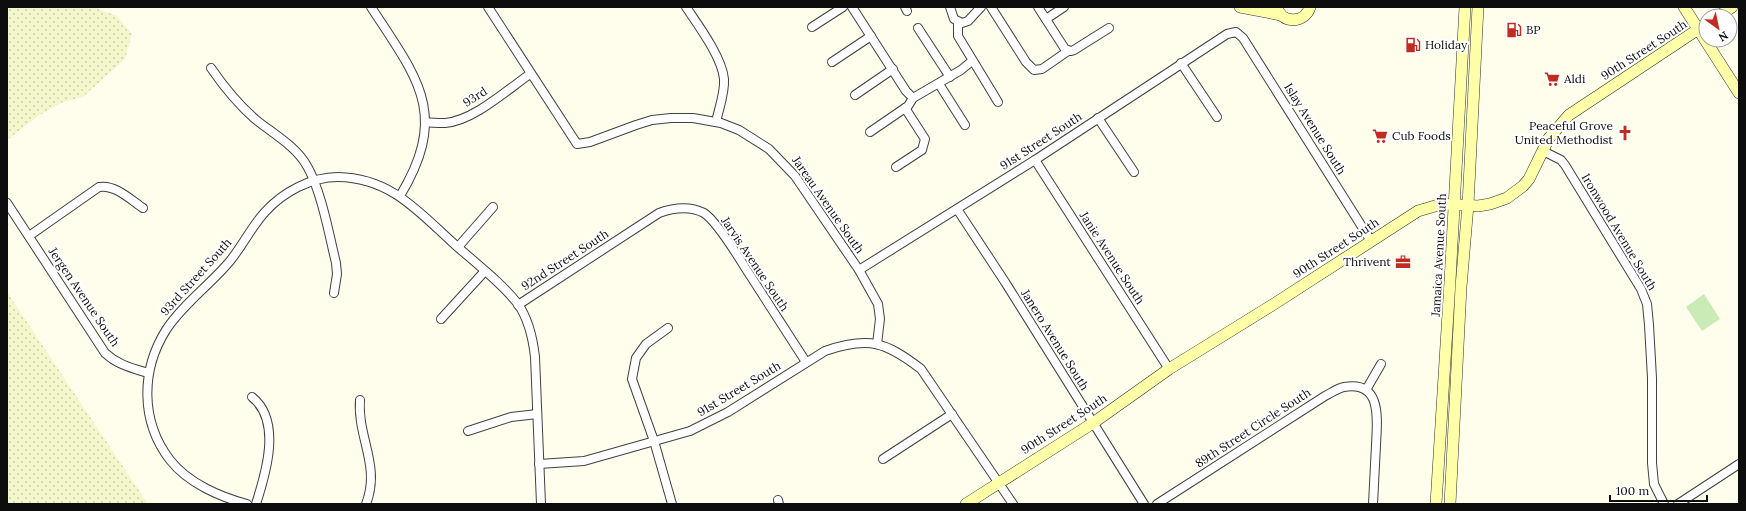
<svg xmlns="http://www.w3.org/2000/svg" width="1746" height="511" viewBox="0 0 1746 511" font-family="Lora,serif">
<defs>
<pattern id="farmland-dots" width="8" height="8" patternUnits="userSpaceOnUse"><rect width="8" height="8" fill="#f4f6cc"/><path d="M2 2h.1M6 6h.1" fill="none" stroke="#d0d2ae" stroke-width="1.8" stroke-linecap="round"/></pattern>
</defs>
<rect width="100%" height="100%" fill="#fffeed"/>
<!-- farmland -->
<g fill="url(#farmland-dots)">
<path d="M7 7H94L117 16 132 34 125 59 83 97 63 102 38 116 7 140Z"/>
<path d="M7 292 148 504H7Z"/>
</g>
<!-- park -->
<path fill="#caebb5" d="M1704 294 1720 319 1702 331 1686 307Z"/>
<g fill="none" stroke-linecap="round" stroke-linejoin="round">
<!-- street casing -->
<g stroke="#404040" stroke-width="10">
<g id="street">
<path d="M371 7C417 78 450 113 400 196"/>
<path d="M488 7 577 144 590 142 636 125 652 120 671 118H693L721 123 739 130 769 149 795 176 859 270 878 304 880 319 877 344"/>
<path d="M686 7C698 25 722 57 724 79 725 93 719 108 716 122"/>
<path d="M852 7 906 91 913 98"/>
<path d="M905 7 907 11"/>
<path d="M950 7 954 19 962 23 968 21 981 7"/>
<path d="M991 7 1026 62 1034 70 1042 69 1068 51"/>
<path d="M1038 7 1065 49 1071 51 1074 50 1109 28"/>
<path d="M1046 19 1064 7"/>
<path d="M958 23V36L998 102"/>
<path d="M812 27 843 7"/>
<path d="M918 28 950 77"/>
<path d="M832 62 871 36"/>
<path d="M1181 63 1217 117"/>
<path d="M211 68C224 87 238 104 255 119 272 133 296 146 307 166 321 190 329 234 336 263L337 274 334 293"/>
<path d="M939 84 965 125"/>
<path d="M855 95 893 69"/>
<path d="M1098 118 1134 172"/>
<path d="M426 122C432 123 439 123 445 123 473 121 507 90 530 74"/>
<path d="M870 132 908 106 913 98 961 70 972 61"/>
<path d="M1543 151 1561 160 1565 165 1641 289 1647 304 1649 325 1652 378V463L1654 484 1664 504"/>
<path d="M1035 160 1169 369"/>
<path d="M896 167 922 150 925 139 905 108"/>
<path d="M7 203 105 353C118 365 132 368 148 373"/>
<path d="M957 209 1005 282 1144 504"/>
<path d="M29 236 99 187C115 184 131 200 143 208"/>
<path d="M458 247 493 207"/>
<path d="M859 270 1035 160 1227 34 1236 32 1243 38 1371 241"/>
<path d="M518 305 659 213C673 208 690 206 704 213 716 221 738 256 746 269 766 300 786 331 806 362"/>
<path d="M441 319 485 271"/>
<path d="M668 328 646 344 636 358 632 379 654 441 672 504"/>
<path d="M1366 390 1381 364"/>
<path d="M252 397C282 421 266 473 256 504"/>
<path d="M360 400C357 437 381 466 366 504"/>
<path d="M468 431 511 417 537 414"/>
<path d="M883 459 952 414"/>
<path d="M539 464 584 461 690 431 728 412 825 351C869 336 886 342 921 369L1013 504"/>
<path d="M778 500 779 504"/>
<path d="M247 504C220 497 188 483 170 460 140 421 141 370 166 330 182 305 211 284 230 261 243 245 252 226 265 212 283 192 311 177 338 177 390 178 417 210 452 242 474 262 500 281 518 304 529 320 533 339 535 357L541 504"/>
<path d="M1157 504 1325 396C1331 393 1338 388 1344 387 1383 380 1377 421 1376 445 1375 465 1374 484 1373 504"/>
<path d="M1678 504 1739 464"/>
</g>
</g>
<!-- secondary casing -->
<g stroke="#2f2f2f" stroke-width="12">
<g id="secondary">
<path d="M1240 7 1281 15"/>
<path d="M1277 7C1281 24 1305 24 1310 7"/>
<path d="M1684 7 1739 93"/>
<path d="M1719 16 1732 7"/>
<path d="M966 504 1093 423 1169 369 1274 304 1418 211 1435 206 1445 204 1478 206 1490 204 1507 198 1523 186 1529 179 1549 138 1569 115 1706 24"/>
<path d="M1436 504 1450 281 1465 7"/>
<path d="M1450 504 1461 287 1468 205 1478 7"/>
</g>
</g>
<!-- street -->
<use href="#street" stroke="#fff" stroke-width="8"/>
<!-- secondary -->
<use href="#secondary" stroke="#feffa8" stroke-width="11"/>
</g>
<!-- icons -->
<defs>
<g id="fuel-bare" transform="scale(1.2)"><path d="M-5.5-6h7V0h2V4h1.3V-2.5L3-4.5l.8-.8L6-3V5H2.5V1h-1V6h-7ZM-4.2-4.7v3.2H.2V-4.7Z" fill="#c22c20" stroke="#fff" stroke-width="2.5" paint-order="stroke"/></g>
<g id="supermarket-bare" transform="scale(1.2)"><path d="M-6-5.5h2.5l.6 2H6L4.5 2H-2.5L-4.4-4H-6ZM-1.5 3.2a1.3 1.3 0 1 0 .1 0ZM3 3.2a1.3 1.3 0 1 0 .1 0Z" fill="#c22c20" stroke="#fff" stroke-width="2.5" paint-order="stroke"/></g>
<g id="church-bare" transform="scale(1.2)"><path d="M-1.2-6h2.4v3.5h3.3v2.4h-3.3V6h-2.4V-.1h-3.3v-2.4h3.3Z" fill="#c22c20" stroke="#fff" stroke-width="2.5" paint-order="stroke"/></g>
<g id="office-bare" transform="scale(1.2)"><path d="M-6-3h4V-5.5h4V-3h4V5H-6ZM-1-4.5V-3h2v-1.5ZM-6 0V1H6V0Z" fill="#c22c20" stroke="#fff" stroke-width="2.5" paint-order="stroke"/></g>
</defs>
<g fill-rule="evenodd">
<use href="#fuel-bare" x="1514" y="30"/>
<use href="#fuel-bare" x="1413" y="45"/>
<use href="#supermarket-bare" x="1552" y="79"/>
<use href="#church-bare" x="1625" y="133"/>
<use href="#supermarket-bare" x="1380" y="136"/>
<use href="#office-bare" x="1403" y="262"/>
</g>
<g text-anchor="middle" stroke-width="4" stroke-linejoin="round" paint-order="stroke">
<!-- poi labels -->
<g font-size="12" fill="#0d0d0d" stroke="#fff" text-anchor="start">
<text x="1526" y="34">BP</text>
<text x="1425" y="49">Holiday</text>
<text x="1564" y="83">Aldi</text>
<text x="1613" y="130" text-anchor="end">Peaceful Grove<tspan x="1613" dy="14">United Methodist</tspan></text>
<text x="1392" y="140">Cub Foods</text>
<text x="1391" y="266" text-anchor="end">Thrivent</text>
</g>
<!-- street labels -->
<g font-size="12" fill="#0d0d0d" stroke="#fff">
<text transform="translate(1644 50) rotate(-33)" y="4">90th Street South</text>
<text transform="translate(475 97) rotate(-32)" y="4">93rd</text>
<text transform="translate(1315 129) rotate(58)" y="4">Islay Avenue South</text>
<text transform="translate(1041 141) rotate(-33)" y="4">91st Street South</text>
<text transform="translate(828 205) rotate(55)" y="4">Jareau Avenue South</text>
<text transform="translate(1619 232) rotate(59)" y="4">Ironwood Avenue South</text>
<text transform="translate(1336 248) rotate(-33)" y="4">90th Street South</text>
<text transform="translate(1439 255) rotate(-87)" y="4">Jamaica Avenue South</text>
<text transform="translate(1112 258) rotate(57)" y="4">Janie Avenue South</text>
<text transform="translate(565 260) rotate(-33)" y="4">92nd Street South</text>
<text transform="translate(755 264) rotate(56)" y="4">Jarvis Avenue South</text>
<text transform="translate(196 277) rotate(-48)" y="4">93rd Street South</text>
<text transform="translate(84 297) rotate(56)" y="4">Jergen Avenue South</text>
<text transform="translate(1055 340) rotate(58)" y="4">Janero Avenue South</text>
<text transform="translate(739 389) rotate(-31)" y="4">91st Street South</text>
<text transform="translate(1064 424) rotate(-33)" y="4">90th Street South</text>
<text transform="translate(1253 428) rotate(-33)" y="4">89th Street Circle South</text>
</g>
</g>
<!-- border -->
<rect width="1746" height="511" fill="none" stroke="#0d0d0d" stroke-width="16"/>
<!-- north arrow -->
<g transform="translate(1718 28) rotate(147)"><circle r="19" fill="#ffffff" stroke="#9e9e9e"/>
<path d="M0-3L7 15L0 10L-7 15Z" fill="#c22c20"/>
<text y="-6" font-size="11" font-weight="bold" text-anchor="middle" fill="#0d0d0d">N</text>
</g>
<!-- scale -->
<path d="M1610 495v6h97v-6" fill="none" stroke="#0d0d0d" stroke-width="2"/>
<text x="1616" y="495" font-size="12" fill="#0d0d0d" stroke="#ffffff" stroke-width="3" paint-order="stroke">100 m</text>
</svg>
